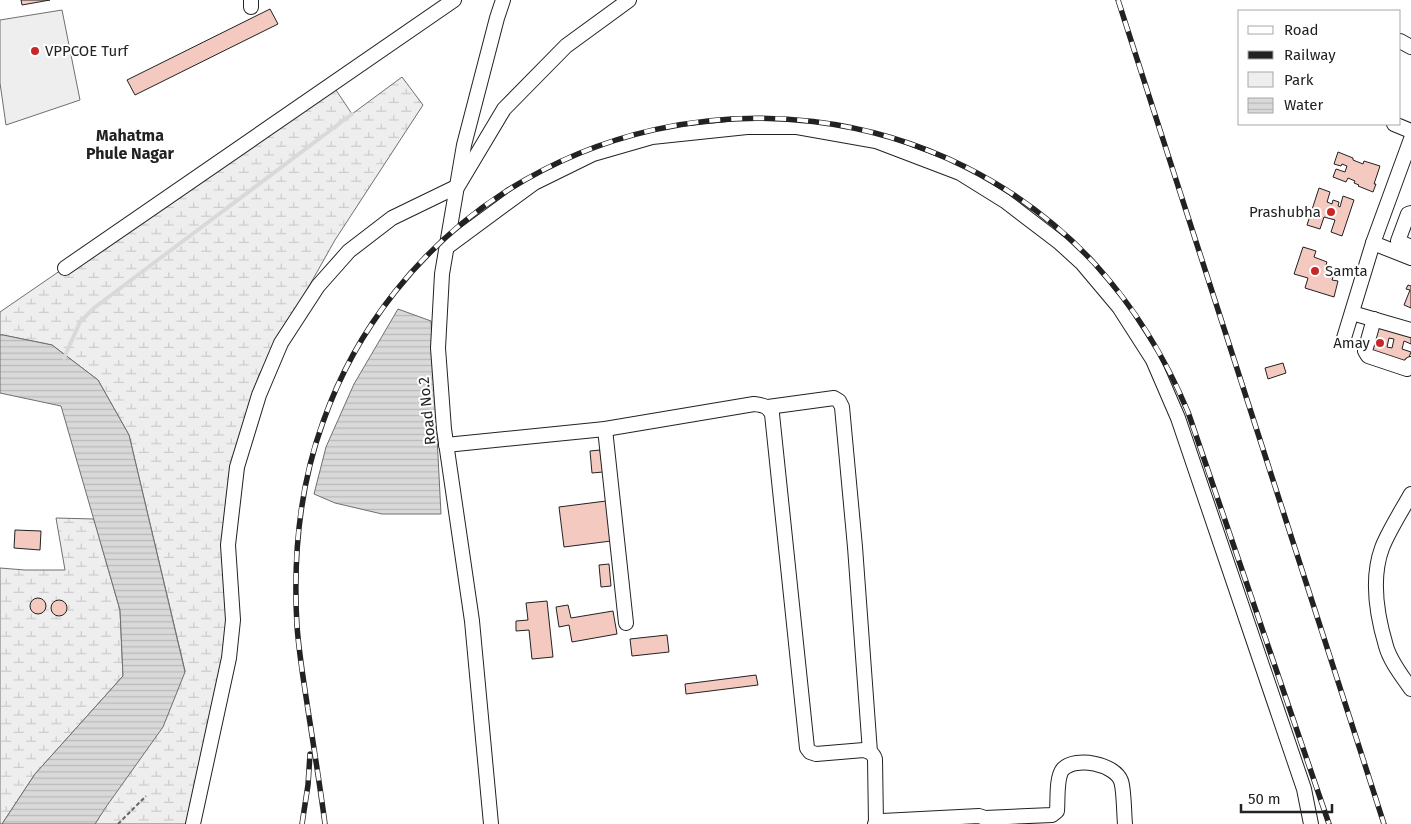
<svg xmlns="http://www.w3.org/2000/svg" width="1411" height="824" viewBox="0 0 1411 824" font-family="'Fira Sans',sans-serif">
<defs>
<pattern id="wetland-marsh" width="20" height="14" patternUnits="userSpaceOnUse" patternTransform="scale(1.25)"><rect width="20" height="14" fill="#eee"/><path d="M1 5h8M5 5V1M11 12h8M15 12V8" fill="none" stroke="#ccc"/></pattern>
<pattern id="water-rules" width="6" height="5" patternUnits="userSpaceOnUse" patternTransform="scale(1.25)"><rect width="6" height="5" fill="#d9d9d9"/><path d="M0 2.5h6" fill="none" stroke="#bababa"/></pattern>
</defs>
<rect width="100%" height="100%" fill="#fff"/>
<!-- green -->
<path fill="#eee" stroke="#6f6f6f" d="M62 10 80 100 6 125 0 83V20Z"/>
<!-- wetland -->
<g fill="url(#wetland-marsh)" stroke="#6f6f6f">
<path d="M402 77 423 105 335 240 259 375 242 427 229 628 189 824H95L185 671 129 435 98 380 52 345 3 335H0V312L332 84 352 114Z"/>
<path d="M56 518 94 519 120 610 123 676 35 774 2 824H0V568L25 570H65Z"/>
</g>
<!-- water -->
<g fill="url(#water-rules)" stroke="#6f6f6f">
<path d="M398 309 431 321 441 514H382L335 503 314 494 326 447 354 384Z"/>
<path d="M0 335H3L52 345 98 380 129 435 185 672 163 727 106 807 95 824H2L35 774 123 676 120 610 61 406 0 393Z"/>
</g>
<g fill="none" stroke-linecap="round" stroke-linejoin="round">
<!-- stream -->
<path stroke="#d9d9d9" stroke-width="4" d="M64 358 80 322 94 308 352 114"/>
</g>
<!-- building -->
<g fill="#f3c9c0" stroke="#222" fill-rule="evenodd">
<path d="M21 0H50L22 5Z"/>
<path d="M270 9 278 24 135 95 127 80Z"/>
<path d="M1338 152 1353 158V160L1363 164 1364 161 1380 166 1374 184H1376L1373 192 1358 186 1359 185 1354 183 1355 181 1348 178 1346 182 1333 177 1336 169 1345 172 1347 166 1342 164 1341 166 1334 164Z"/>
<path d="M1319 188 1330 192 1327 202 1332 204 1333 200 1339 202 1338 206 1340 207 1343 196 1354 200 1342 236 1331 232 1335 220 1324 217 1320 229 1307 225Z"/>
<path d="M1303 247 1316 251 1314 257 1327 262 1326 265 1336 268 1332 280 1338 281 1334 297 1305 288 1308 278 1294 274Z"/>
<path d="M1408 285 1411 286V308L1404 305 1410 290 1406 289Z"/>
<path d="M1377 322 1411 332V344L1404 341 1402 349 1411 352 1406 365 1369 353ZM1389 338 1394 339 1392 348 1387 347Z"/>
<path d="M1283 363 1286 373 1268 379 1265 368Z"/>
<path d="M600 450 603 472 592 473 590 451Z"/>
<path d="M606 501 611 541 564 547 559 507Z"/>
<path d="M15 530 41 531 40 550 14 548Z"/>
<path d="M609 564 611 586 601 587 599 565Z"/>
<circle cx="38" cy="606" r="8"/>
<circle cx="59" cy="608" r="8"/>
<path d="M547 601 553 657 532 659 529 630 516 631V621L528 620 526 603Z"/>
<path d="M568 605 571 618 613 611 617 634 572 642 569 625 559 627 556 607Z"/>
<path d="M667 635 669 652 632 656 630 639Z"/>
<path d="M756 675 758 685 686 694 685 684Z"/>
</g>
<g fill="none" stroke-linecap="round" stroke-linejoin="round">
<!-- minor casing -->
<g stroke="#222" stroke-width="16">
<g id="minor">
<path d="M251 0V7"/>
<path d="M1400 41 1411 47"/>
<path d="M1394 124 1411 131"/>
<path d="M1411 213 1408 214 1398 241 1411 247"/>
<path d="M1373 243 1411 258"/>
<path d="M447 247 534 183 593 154 652 137 747 127H797L876 141 960 173 1005 201 1060 243 1082 263 1119 307 1153 360 1178 418 1304 789 1311 824"/>
<path d="M65 268 454 0"/>
<path d="M1352 313 1411 330"/>
<path d="M1374 319 1365 351 1368 356 1407 369 1411 364"/>
<path d="M1344 338 1373 243 1411 139"/>
<path d="M768 407 834 398 839 401 842 407 855 547 870 752"/>
<path d="M605 429 626 623"/>
<path d="M446 445 605 429 754 404C763 405 768 406 772 414L807 748 810 752 816 754 864 750C870 752 873 753 875 759L876 823"/>
<path d="M1411 494C1402 510 1388 532 1382 548 1371 578 1377 616 1386 646 1390 661 1402 676 1411 689"/>
<path d="M985 818 1052 815 1057 811C1058 801 1056 777 1063 769 1076 756 1115 764 1121 781 1124 789 1124 814 1125 824"/>
<path d="M193 824 229 658 233 620 228 545 237 467 259 395 281 343 318 286 349 251 392 218 458 186 504 109 566 46 629 0"/>
<path d="M491 824 472 621 444 429 438 348 442 274 464 145 497 18 503 0"/>
<path d="M875 824 882 821 979 816 985 818 990 824"/>
</g>
</g>
<!-- path -->
<path stroke="#646464" stroke-width="2" stroke-dasharray="4 2.5" stroke-linecap="butt" d="M118 824 146 796"/>
<!-- minor -->
<use href="#minor" stroke="#fff" stroke-width="14"/>
<!-- rail casing -->
<g stroke="#222" stroke-width="5.5">
<g id="rail">
<path d="M1118 0 1384 824"/>
<path d="M302 824 308 785 310 754"/>
<path d="M325 824C320 786 314 748 308 710 304 683 299 654 297 626 293 557 299 488 323 422 356 328 421 246 505 192 692 72 943 100 1095 264 1135 308 1165 357 1188 412L1329 824"/>
</g>
</g>
<!-- rail -->
<use href="#rail" stroke="#fff" stroke-width="4" stroke-dasharray="11" stroke-linecap="butt"/>
</g>
<!-- markers -->
<g fill="#c62828" stroke="#fff" stroke-width="2">
<circle cx="35" cy="51" r="5"/>
<circle cx="1331" cy="212" r="5"/>
<circle cx="1315" cy="271" r="5"/>
<circle cx="1380" cy="343" r="5"/>
</g>
<g text-anchor="middle" stroke-width="4" stroke-linejoin="round" paint-order="stroke">
<!-- poi labels -->
<g font-size="15" fill="#222" stroke="#fff" text-anchor="start">
<text x="45" y="56">VPPCOE Turf</text>
<text x="1321" y="217" text-anchor="end">Prashubha</text>
<text x="1325" y="276">Samta</text>
<text x="1370" y="348" text-anchor="end">Amay</text>
</g>
<!-- street labels -->
<g font-size="15" fill="#222" stroke="#fff">
<text transform="translate(427 411) rotate(-96)" y="5">Road No.2</text>
</g>
<!-- neighbourhood labels -->
<g font-size="16" font-weight="bold" fill="#222" stroke="#fff">
<text x="130" y="141">Mahatma<tspan x="130" dy="18">Phule Nagar</tspan></text>
</g>
</g>
<!-- legend -->
<rect x="1238" y="10" width="162" height="115" fill="#ffffff" stroke="#a7a7a7"/>
<rect x="1248" y="26" width="25" height="8" fill="#ffffff" stroke="#a7a7a7"/>
<text x="1284" y="35" font-size="15" fill="#222222">Road</text>
<rect x="1248" y="51" width="25" height="8" fill="#222222" stroke="#a7a7a7"/>
<text x="1284" y="60" font-size="15" fill="#222222">Railway</text>
<rect x="1248" y="72" width="25" height="15" fill="#eeeeee" stroke="#a7a7a7"/>
<text x="1284" y="85" font-size="15" fill="#222222">Park</text>
<rect x="1248" y="98" width="25" height="15" fill="url(#water-rules)" stroke="#a7a7a7"/>
<text x="1284" y="110" font-size="15" fill="#222222">Water</text>
<!-- scale -->
<path d="M1241 804v8h91v-8" fill="none" stroke="#222222" stroke-width="2.5"/>
<text x="1248" y="804" font-size="15" fill="#222222" stroke="#ffffff" stroke-width="4" paint-order="stroke">50 m</text>
</svg>
